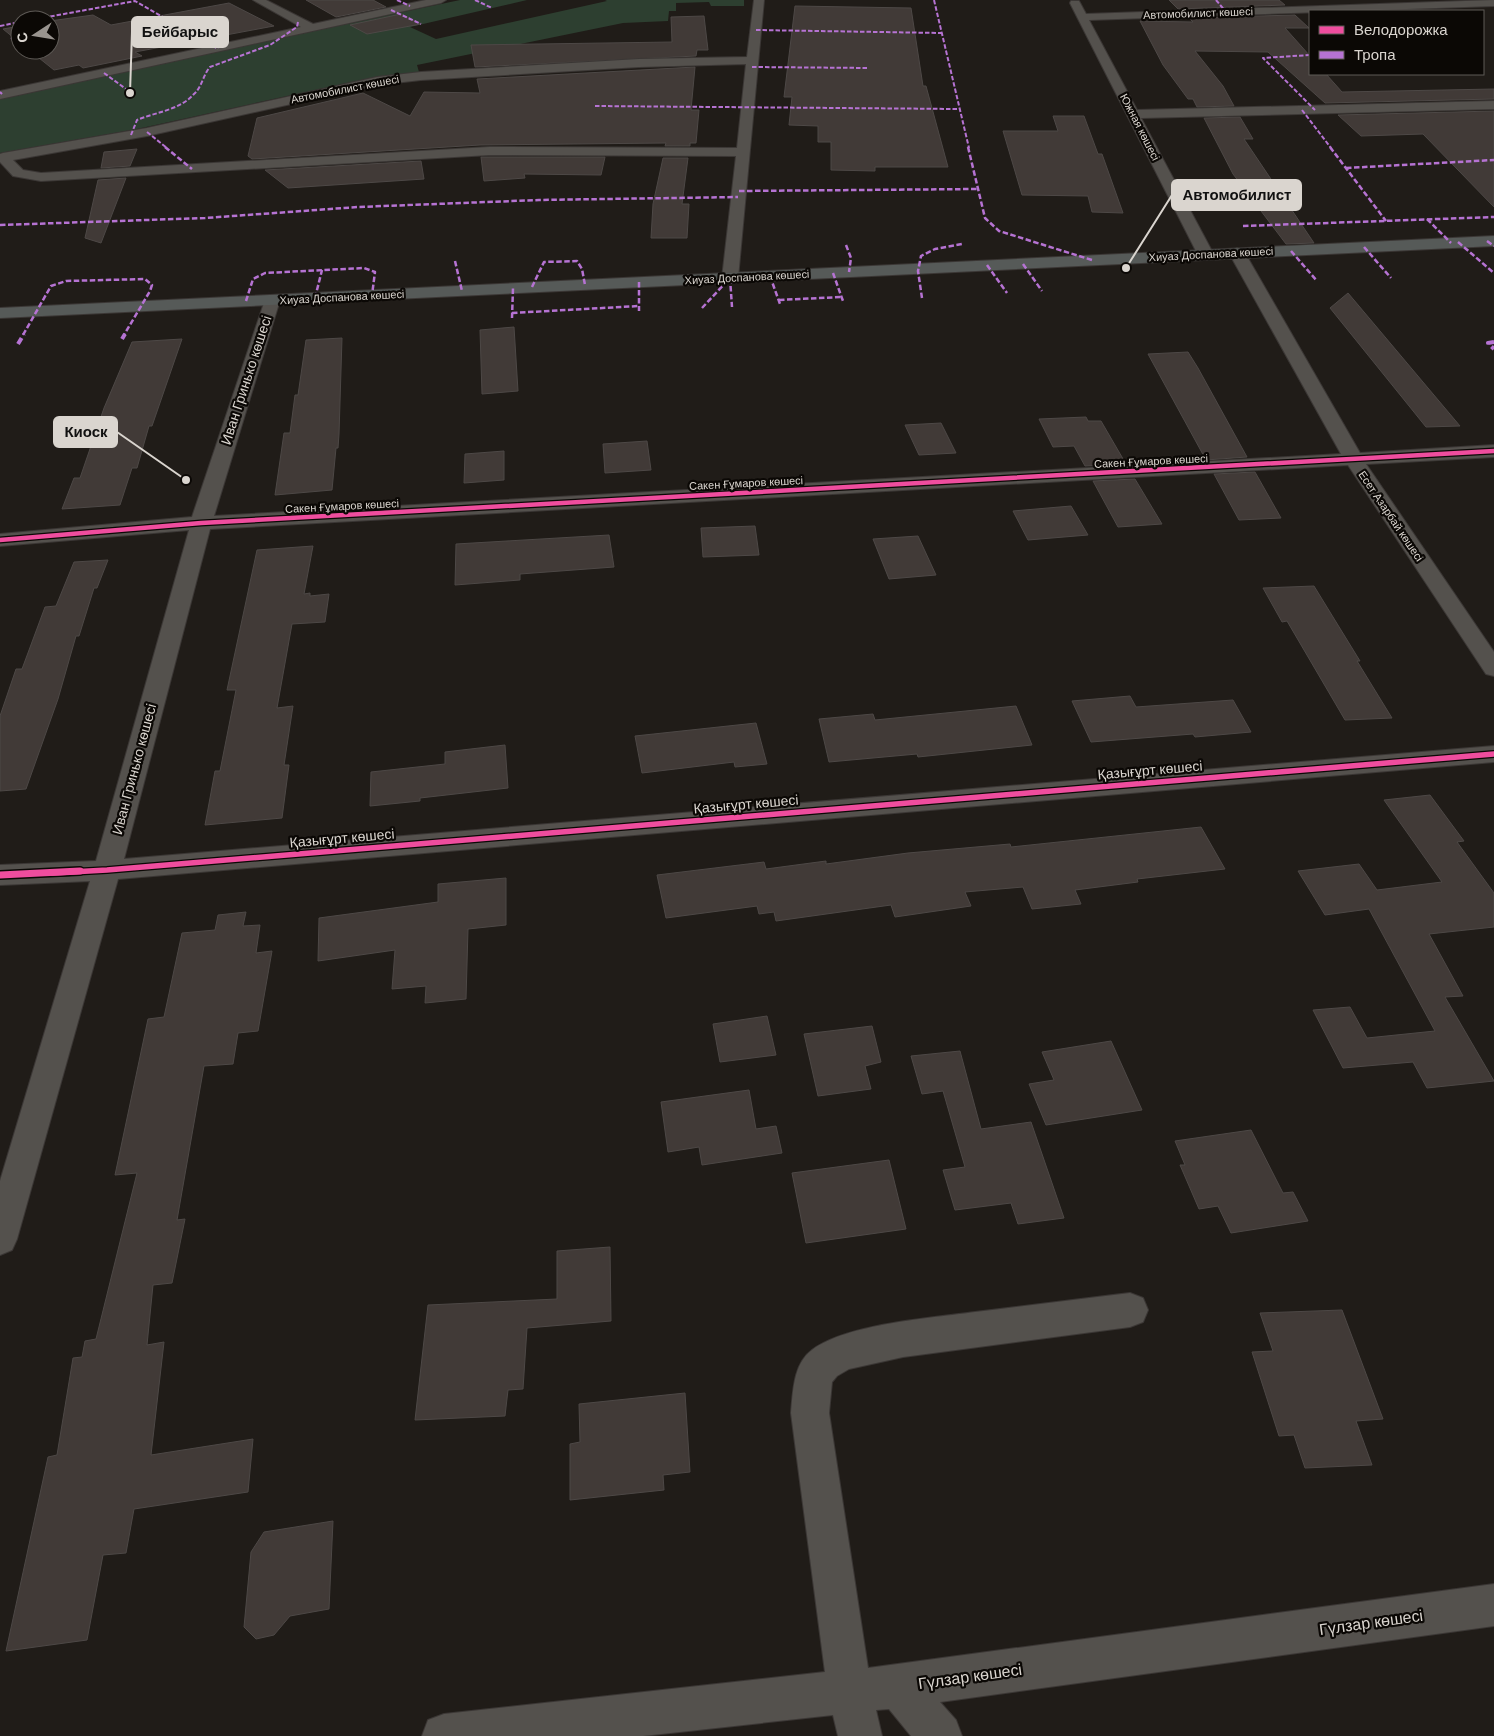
<svg xmlns="http://www.w3.org/2000/svg" width="1494" height="1736" viewBox="0 0 1494 1736" font-family="'DM Sans',sans-serif">
<rect width="100%" height="100%" fill="#201c18"/>
<!-- green -->
<path fill="#2d3f30" d="M460 0H527L410 27 436 39 607 1 605 0H744V6H711L709 2 676 3V11H669L668 21 623 23 417 65 419 72 347 83 137 129 0 153V97Z"/>
<!-- building -->
<g fill="#413a37" stroke="#4d4846">
<path d="M306 0H373L386 7 336 17Z"/>
<path d="M1169 0H1279L1285 5 1178 9Z"/>
<path d="M229 3 274 26 135 52 142 56 83 68 79 65 54 70 29 50H50V21L93 15 111 25Z"/>
<path d="M795 6 911 8 923 86H926L948 167H875V171L831 170V142H818V126L789 125 792 97H784Z"/>
<path d="M401 14 421 24 367 34 350 25Z"/>
<path d="M1295 15 1309 28H1285L1310 56V74H1326L1342 92 1494 89V99L1325 103 1268 52 1195 51 1223 86 1234 106 1197 107 1193 99H1188L1163 65 1140 21 1193 22 1189 18Z"/>
<path d="M704 16 708 50H697L696 56 475 67 471 45 672 42 671 17Z"/>
<path d="M20 26V43L3 29Z"/>
<path d="M695 67 691 110H699L696 143H690V146H665L666 143 480 145 252 159 248 156 257 118 363 93 410 116 424 92 480 93 477 79Z"/>
<path d="M1494 111V207L1423 134 1361 136 1338 115Z"/>
<path d="M1053 116H1084L1098 154H1102L1123 213 1092 212 1088 196 1022 195 1003 131H1058Z"/>
<path d="M1240 117 1253 139H1244L1314 243 1286 244 1233 174 1204 118Z"/>
<path d="M137 149 130 166 101 168 104 152Z"/>
<path d="M481 157H605L601 175 524 174 525 178 484 181Z"/>
<path d="M663 158H688L682 204H689L687 238H651L653 204Z"/>
<path d="M421 161 424 179 288 188 265 170Z"/>
<path d="M126 178 101 243 85 238 98 180Z"/>
<path d="M1348 293 1460 426 1426 427 1330 308Z"/>
<path d="M514 327 518 391 482 394 480 330Z"/>
<path d="M342 338 339 434 338 448H336L332 490 275 495 284 433H290L295 395H298L306 340Z"/>
<path d="M182 339 152 426H149L137 468H132L120 505 62 509 74 478H80L104 408 132 342Z"/>
<path d="M1188 352 1198 368 1247 457 1206 460 1148 354Z"/>
<path d="M1086 417 1088 421H1101L1126 464 1085 466 1074 446 1053 447 1039 419Z"/>
<path d="M941 423 956 453 919 455 905 425Z"/>
<path d="M647 441 651 470 605 473 603 444Z"/>
<path d="M504 451V480L464 483 465 454Z"/>
<path d="M1255 472 1281 518 1239 520 1214 474Z"/>
<path d="M1135 479 1162 524 1118 527 1093 481Z"/>
<path d="M1071 506 1088 535 1028 540 1013 511Z"/>
<path d="M755 526 759 555 703 557 701 528Z"/>
<path d="M609 535 614 567 520 574V580L455 585 456 544Z"/>
<path d="M918 536 936 575 889 579 873 539Z"/>
<path d="M313 546 304 594 310 593V596L329 594 325 622 292 624 277 708 293 706 284 765H289L282 818 205 825 215 771H220L236 690H227L257 550Z"/>
<path d="M108 560 97 588H94L79 636H76L58 699 26 789 0 791V716L16 669H22L45 607 56 606 74 562Z"/>
<path d="M1314 586 1360 661H1357L1392 718 1345 720 1287 621 1282 622 1263 588Z"/>
<path d="M1130 696 1136 707 1233 700 1251 732 1195 737 1193 734 1091 742 1072 701Z"/>
<path d="M1016 706 1032 745 918 757 917 754 829 762 819 719 873 714 875 720Z"/>
<path d="M756 723 767 764 735 767 734 762 642 773 635 736Z"/>
<path d="M505 745 508 788 420 798V801L370 806 371 772 445 764V752Z"/>
<path d="M1430 795 1464 841 1457 842 1494 893V927L1429 934 1463 996 1445 997 1494 1081 1427 1088 1413 1062 1343 1068 1313 1010 1350 1007 1367 1038 1435 1031 1369 909 1325 915 1298 871 1359 864 1377 890 1442 882 1384 800Z"/>
<path d="M1201 827 1225 869 1137 879 1138 882 1075 890 1081 904 1032 909 1023 887 965 892 971 906 895 917 891 905 776 921 774 912 759 914 757 906 666 918 657 875 764 862 766 869 826 861V864L908 853 1010 844 1011 847Z"/>
<path d="M506 878V925L468 929 466 999 425 1003 426 986 392 989 395 950 318 961 319 918 438 902V884Z"/>
<path d="M246 912 243 926 260 925 256 953 272 951 258 1031 238 1033 233 1064 204 1066 177 1220 185 1219 172 1283 153 1285 147 1345 164 1342 151 1455 253 1439 248 1492 134 1509 126 1553 103 1555 87 1640 6 1651 48 1457 57 1455 73 1358 82 1357 85 1341 96 1339 137 1173 115 1175 148 1019 164 1017 182 933 215 930 218 915Z"/>
<path d="M767 1016 776 1055 720 1062 713 1024Z"/>
<path d="M872 1026 881 1062 865 1066 871 1089 818 1096 804 1034Z"/>
<path d="M1111 1041 1142 1110 1046 1125 1029 1084 1054 1080 1042 1052Z"/>
<path d="M960 1051 981 1129 1031 1122 1064 1218 1018 1224 1011 1203 955 1210 943 1170 965 1167 943 1091 922 1094 911 1056Z"/>
<path d="M749 1090 756 1129 776 1126 782 1153 702 1165 699 1147 668 1152 661 1102Z"/>
<path d="M1251 1130 1283 1193 1293 1192 1308 1221 1231 1233 1218 1206 1199 1209 1180 1165H1185L1175 1141Z"/>
<path d="M889 1160 906 1229 806 1243 792 1173Z"/>
<path d="M610 1247 611 1321 527 1328 523 1389 508 1390 505 1416 415 1420 428 1305 557 1299V1251Z"/>
<path d="M1342 1310 1383 1419 1356 1421 1372 1465 1305 1468 1294 1435 1279 1436 1252 1352 1273 1351 1260 1313Z"/>
<path d="M685 1393 690 1472 663 1475 664 1490 570 1500V1444L580 1442 579 1404Z"/>
<path d="M333 1521 329 1609 290 1616 274 1635 256 1639 244 1627 251 1552 264 1532Z"/>
</g>
<g fill="none" stroke-linecap="round" stroke-linejoin="round">
<!-- minor casing -->
<g stroke="#3b3735" stroke-width="2">
<g id="minor">
<path d="M253 0H266L313 24 426 0H446L441 3 0 99V91L301 27Z"/>
<path d="M754 0H764L738 278 730 283 722 278 736 156 489 155 41 181 13 176 0 162V154L3 153 147 128 377 77 421 72 639 59 747 57ZM746 64 737 148 489 147 41 173 23 170 13 160 147 136 377 85 421 80 639 67Z"/>
<path d="M1494 0V6L1089 20 1137 110 1494 101V109L1141 118 1214 255 1206 260 1198 255 1070 3 1071 1H1079L1086 14Z"/>
<path d="M1237 248 1245 253 1360 453 1494 445V457L1366 464 1494 652V676L1486 674 1348 465 210 529 124 859 1494 746V762L118 879 17 1239 12 1250 0 1255V1181L90 881 0 885V865L96 861 189 530 0 546V534L192 517 266 297H278L280 300 214 516 1341 454 1229 253Z"/>
<path d="M1130 1293 1143 1298 1148 1310 1143 1322 1130 1327 903 1357 849 1369 837 1376 832 1382 829 1413 868 1668 1494 1584V1626L940 1702 956 1720 962 1736H911L889 1709 876 1710 882 1736H838L833 1715 643 1736H422L428 1720 444 1714 825 1672 791 1413C793 1392 793 1364 812 1350 846 1324 932 1318 975 1312 1026 1306 1078 1299 1130 1293Z"/>
</g>
</g>
<!-- major casing -->
<g stroke="#3b3735" stroke-width="2">
<path id="major" d="M1494 236V246L0 318V308Z"/>
</g>
<!-- minor -->
<use href="#minor" fill="#54514d" fill-rule="evenodd"/>
<!-- major -->
<use href="#major" fill="#565a58" fill-rule="evenodd"/>
<!-- quiet-far2 -->
<g stroke="#b673d3" stroke-width="2" stroke-dasharray="4.5 2" stroke-linecap="butt">
<path d="M397 0 410 6"/>
<path d="M475 0 492 8"/>
<path d="M934 0 969 148"/>
<path d="M1216 0 1226 12"/>
<path d="M391 10 421 24"/>
<path d="M31 20 135 1 218 49"/>
<path d="M0 26 20 22"/>
<path d="M756 30 941 33"/>
<path d="M11 38 16 40"/>
<path d="M1310 55 1263 58 1315 110"/>
<path d="M752 67 869 68"/>
<path d="M104 73 126 89"/>
<path d="M0 92 2 94"/>
<path d="M595 106 959 109"/>
<path d="M1302 110 1331 148"/>
<path d="M147 132 167 148"/>
<path d="M131 135 137 120C156 112 180 110 194 94 202 87 203 75 210 67L270 45 297 27 298 22"/>
</g>
<!-- quiet-far1 -->
<g stroke="#b673d3" stroke-width="2.5" stroke-dasharray="5.5 2.5" stroke-linecap="butt">
<path d="M165 147 192 169"/>
<path d="M968 147 985 218 999 231 1092 260"/>
<path d="M1330 147 1386 221"/>
<path d="M1346 168 1494 160"/>
<path d="M739 191 977 189"/>
<path d="M1427 219 1451 243"/>
<path d="M0 225 205 218 358 207 539 200 738 197"/>
<path d="M1243 226 1494 217"/>
<path d="M1487 241 1494 246"/>
<path d="M1458 242 1494 273"/>
<path d="M846 245 851 258 849 272"/>
<path d="M1364 247 1391 278"/>
<path d="M1291 251 1317 281"/>
<path d="M455 261 462 291"/>
<path d="M1023 264 1042 291"/>
<path d="M987 265 1007 293"/>
<path d="M833 273 843 301"/>
<path d="M770 276 780 304"/>
<path d="M730 278 732 307"/>
<path d="M639 282V311"/>
<path d="M532 287 544 262 577 261 582 269 585 285"/>
<path d="M315 298 322 270"/>
<path d="M922 298 918 271 921 256 935 249 962 244"/>
<path d="M779 300 842 297"/>
<path d="M246 301 253 279 265 273 364 268 375 272 372 295"/>
<path d="M702 308 730 278"/>
<path d="M512 313 639 306"/>
<path d="M512 318 513 288"/>
<path d="M23 335 51 286 66 281 145 279 152 285 150 291 124 335"/>
</g>
<!-- quiet -->
<g stroke="#b673d3" stroke-width="4" stroke-dasharray="7 4" stroke-linecap="butt">
<path d="M122 339 125 334"/>
<path d="M1494 342 1488 343 1494 349"/>
<path d="M18 344 24 334"/>
</g>
<!-- cycleway-far2 casing -->
<g stroke="#0b0805" stroke-width="7">
<path id="cycleway-far2" d="M0 540 201 523 1494 451"/>
</g>
<!-- cycleway-far1 casing -->
<g stroke="#0b0805" stroke-width="8">
<path id="cycleway-far1" d="M53 873 107 870 1494 754"/>
</g>
<!-- cycleway casing -->
<g stroke="#0b0805" stroke-width="10">
<path id="cycleway" d="M0 875 80 871"/>
</g>
<!-- cycleway-far2 -->
<use href="#cycleway-far2" stroke="#ef4d9e" stroke-width="4.5"/>
<!-- cycleway-far1 -->
<use href="#cycleway-far1" stroke="#ef4d9e" stroke-width="5.5"/>
<!-- cycleway -->
<use href="#cycleway" stroke="#ef4d9e" stroke-width="7"/>
</g>
<g text-anchor="middle" stroke-width="4.5" stroke-linejoin="round" paint-order="stroke">
<!-- far-street labels -->
<g font-size="11" fill="#dad5cf" stroke="#0b0805">
<text transform="translate(1198 13) rotate(-2)" y="4">Автомобилист көшесі</text>
<text transform="translate(345 89) rotate(-11)" y="4">Автомобилист көшесі</text>
<text transform="translate(1140 127) rotate(63)" y="4">Южная көшесі</text>
<text transform="translate(1211 254) rotate(-3)" y="4">Хиуаз Доспанова көшесі</text>
<text transform="translate(747 277) rotate(-3)" y="4">Хиуаз Доспанова көшесі</text>
<text transform="translate(342 297) rotate(-3)" y="4">Хиуаз Доспанова көшесі</text>
<text transform="translate(1151 461) rotate(-3)" y="4">Сакен Ғұмаров көшесі</text>
<text transform="translate(746 483) rotate(-3)" y="4">Сакен Ғұмаров көшесі</text>
<text transform="translate(342 506) rotate(-3)" y="4">Сакен Ғұмаров көшесі</text>
<text transform="translate(1391 516) rotate(56)" y="4">Есет Азарбай көшесі</text>
</g>
<!-- street labels -->
<g font-size="14" fill="#dad5cf" stroke="#0b0805">
<text transform="translate(246 380) rotate(-72)" y="5">Иван Гринько көшесі</text>
<text transform="translate(134 769) rotate(-75)" y="5">Иван Гринько көшесі</text>
<text transform="translate(1150 770) rotate(-5)" y="5">Қазығұрт көшесі</text>
<text transform="translate(746 804) rotate(-5)" y="5">Қазығұрт көшесі</text>
<text transform="translate(342 838) rotate(-5)" y="5">Қазығұрт көшесі</text>
</g>
<!-- near-street labels -->
<g font-size="16" fill="#dad5cf" stroke="#0b0805">
<text transform="translate(1371 1622) rotate(-8)" y="6">Гүлзар көшесі</text>
<text transform="translate(970 1676) rotate(-8)" y="6">Гүлзар көшесі</text>
</g>
</g>
<!-- callouts -->
<path fill="none" stroke="#dad5cf" stroke-width="2" d="M130 93L132 32M1126 268L1172 195M186 480L117 432"/>
<g fill="#dad5cf" stroke="#0b0805" stroke-width="2">
<circle cx="130" cy="93" r="5"/>
<circle cx="1126" cy="268" r="5"/>
<circle cx="186" cy="480" r="5"/>
</g>
<g fill="#dad5cf" stroke="#dad5cf" stroke-width="2">
<rect x="132" y="17" width="96" height="30" rx="5"/>
<rect x="1172" y="180" width="129" height="30" rx="5"/>
<rect x="54" y="417" width="63" height="30" rx="5"/>
</g>
<g font-size="15" text-anchor="middle" font-weight="bold" fill="#111">
<text x="180" y="37">Бейбарыс</text>
<text x="1237" y="200">Автомобилист</text>
<text x="86" y="437">Киоск</text>
</g>
<!-- legend -->
<rect x="1309" y="10" width="175" height="65" fill="#0b0805" stroke="#5e5a56"/>
<rect x="1319" y="26" width="25" height="8" fill="#ef4d9e" stroke="#5e5a56"/>
<text x="1354" y="35" font-size="15" fill="#dad5cf">Велодорожка</text>
<rect x="1319" y="51" width="25" height="8" fill="#b673d3" stroke="#5e5a56"/>
<text x="1354" y="60" font-size="15" fill="#dad5cf">Тропа</text>
<!-- north arrow -->
<g transform="translate(35 35) rotate(258)"><circle r="24" fill="#0b0805" stroke="#5e5a56"/>
<path d="M0-4L9 19L0 12L-9 19Z" fill="#99948f"/>
<text y="-8" font-size="14" font-weight="bold" text-anchor="middle" fill="#dad5cf">С</text>
</g>
</svg>
